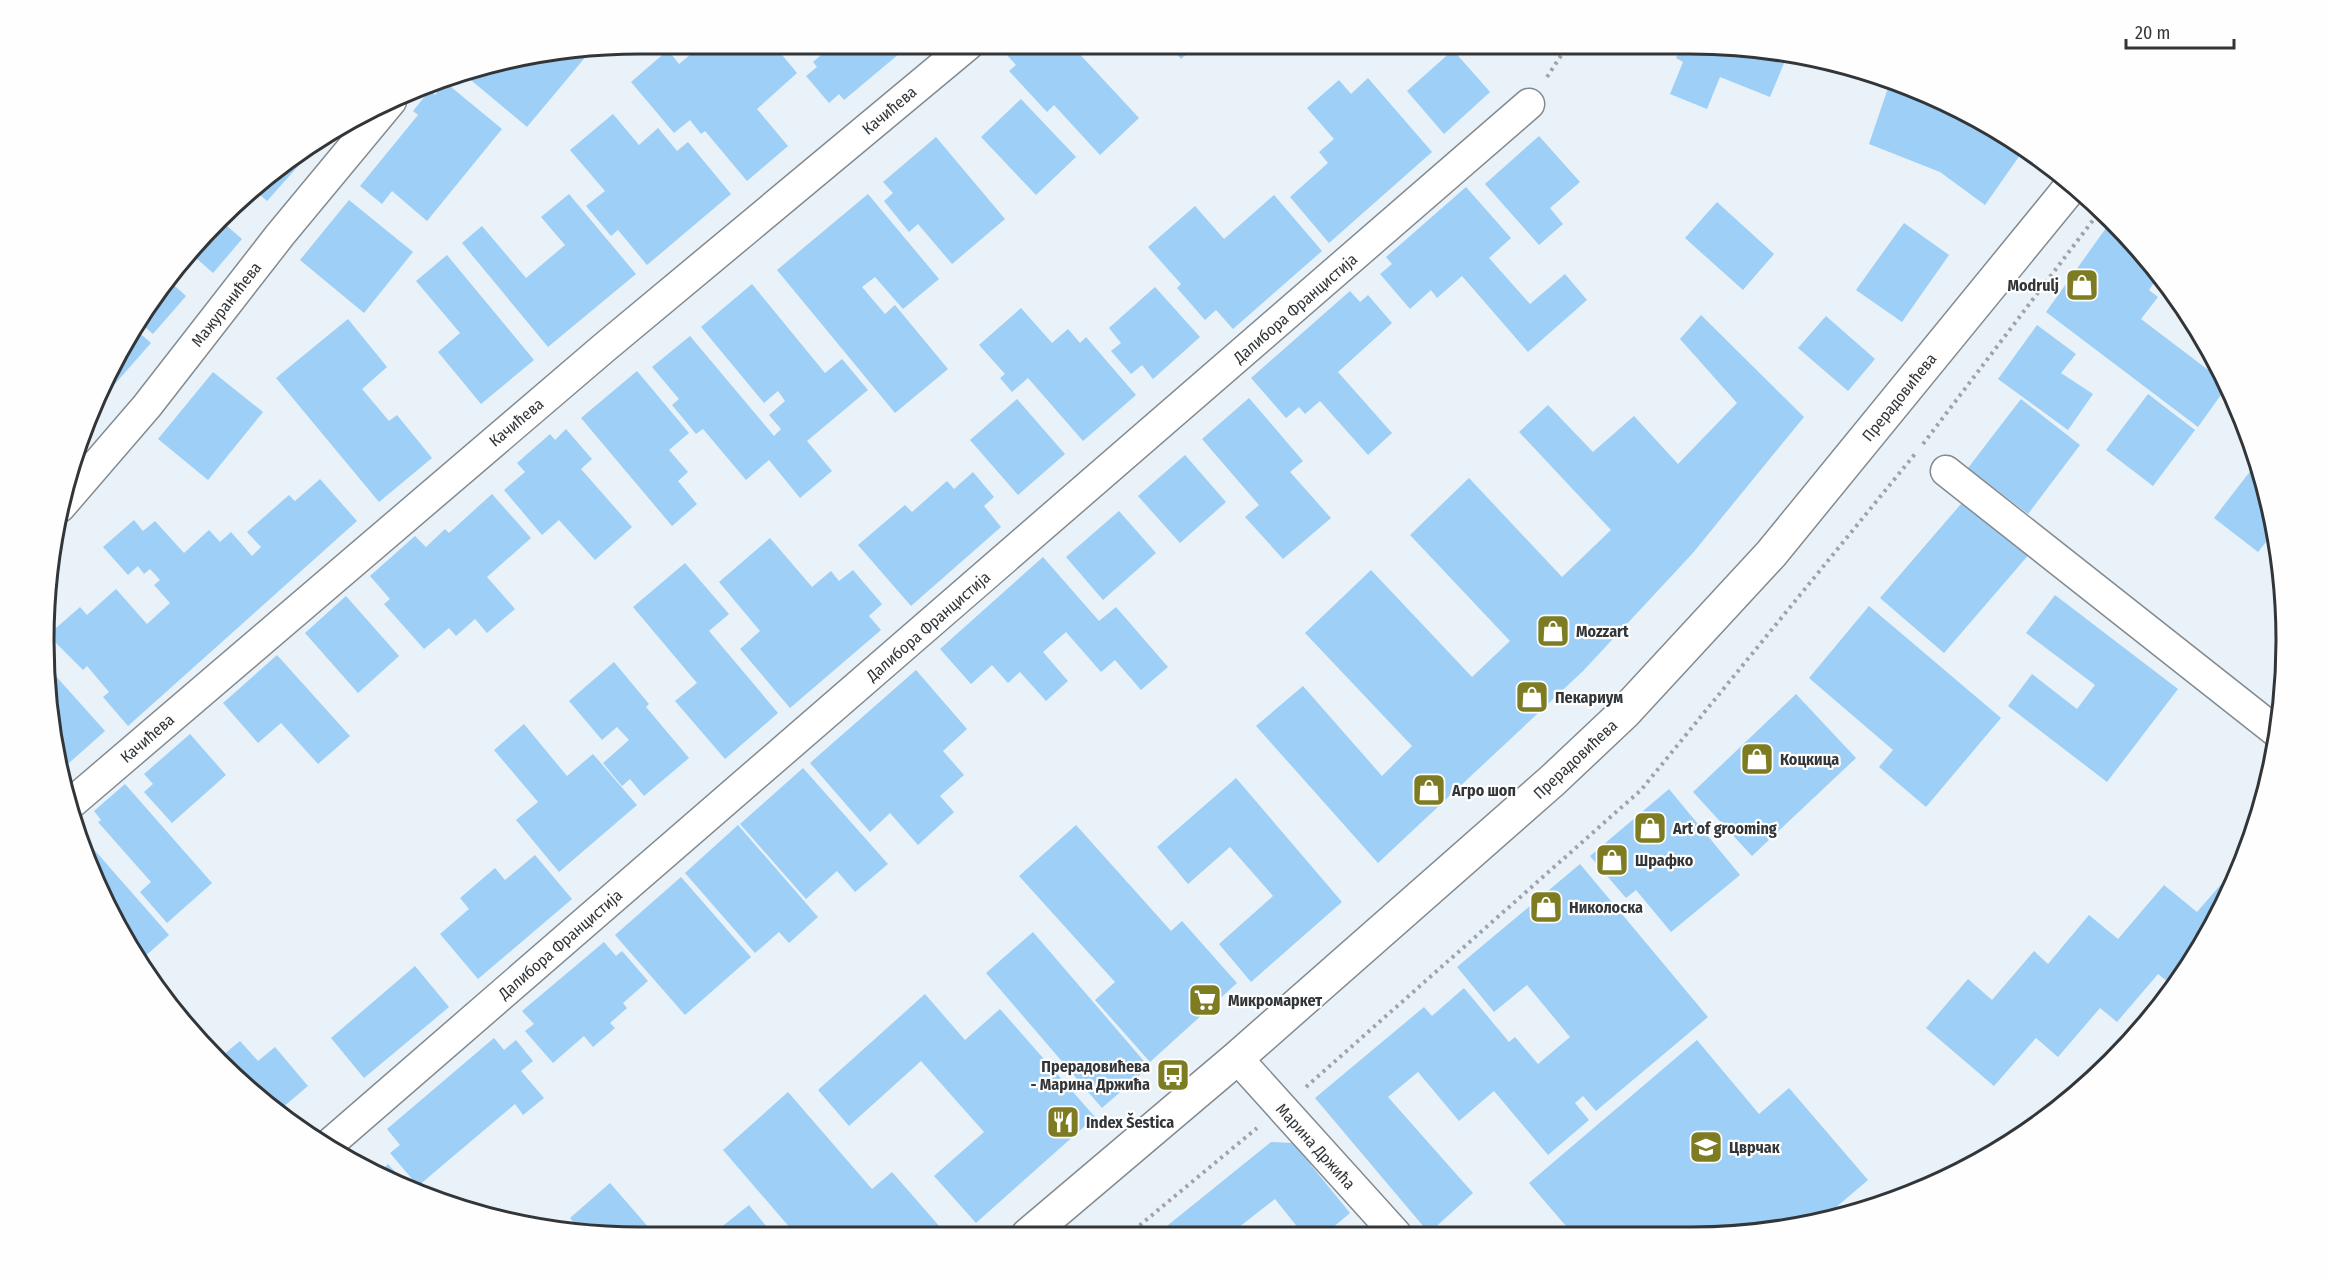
<svg xmlns="http://www.w3.org/2000/svg" width="2330" height="1281" viewBox="0 0 2330 1281" font-family="'Fira Sans Condensed',sans-serif">
<rect width="100%" height="100%" fill="#e9f2f9"/>
<!-- building -->
<g fill="#9dcff7">
<path d="M703 44H773L797 73 757 109 788 146 747 181 705 131 701 134 690 120 674 133 631 82 668 50 679 64Z"/>
<path d="M826 44H902L906 48 844 100 839 94 829 103 806 76 817 67 813 62 829 48Z"/>
<path d="M1016 44H1078L1074 48 1139 118 1100 155 1054 105 1047 112 1009 71 1016 65 1006 54Z"/>
<path d="M1168 44H1198L1181 59Z"/>
<path d="M1682 45H1728L1787 56 1770 97 1720 77 1707 109 1670 94 1683 62 1676 58Z"/>
<path d="M593 48 527 127 466 76 459 85 447 76 524 55Z"/>
<path d="M1453 50 1490 92 1444 134 1407 91Z"/>
<path d="M1368 78 1432 152 1329 243 1290 197 1328 163 1319 152 1334 139 1307 108 1339 80 1351 94Z"/>
<path d="M445 82 502 129 427 221 392 191 382 204 360 186 418 115 413 111 430 90 435 95Z"/>
<path d="M1888 88 1975 123 2020 155 1985 205 1940 172 1869 144Z"/>
<path d="M1021 99 1076 157 1036 195 981 137Z"/>
<path d="M613 114 639 145 658 128 677 151 688 142 731 194 647 265 618 230 611 236 586 206 605 191 570 150Z"/>
<path d="M1539 136 1580 182 1550 208 1563 224 1539 245 1485 184Z"/>
<path d="M936 137 1005 219 952 264 918 224 909 232 884 201 893 193 883 182Z"/>
<path d="M315 141 318 144 267 201 253 189 277 167Z"/>
<path d="M1466 187 1511 238 1489 258 1530 304 1565 274 1587 300 1528 352 1462 276 1437 298 1431 290 1410 309 1380 274 1392 264 1386 257Z"/>
<path d="M569 194 636 274 548 347 462 243 482 226 526 278 565 245 541 217Z"/>
<path d="M868 194 939 279 903 309 875 277 862 287 885 314 895 305 948 369 895 413 777 270Z"/>
<path d="M1274 195 1322 251 1233 329 1216 310 1205 320 1177 288 1181 284 1148 247 1195 206 1224 239Z"/>
<path d="M349 200 413 252 364 313 300 260Z"/>
<path d="M1717 202 1774 254 1743 290 1685 238Z"/>
<path d="M220 220 242 239 213 273 188 251Z"/>
<path d="M2111 221 2160 274 2149 290 2158 297 2141 319 2228 385 2198 427 2046 312Z"/>
<path d="M1904 223 1949 255 1902 322 1856 290Z"/>
<path d="M447 255 534 360 481 404 438 352 460 333 416 281Z"/>
<path d="M167 279 186 296 153 334 138 321Z"/>
<path d="M752 284 825 373 842 359 868 390 807 441 832 471 800 498 769 460 746 480 703 429 696 434 672 405 679 399 652 367 690 336 774 436 781 429 769 415 785 401 778 391 764 403 701 327Z"/>
<path d="M1155 287 1200 337 1153 379 1142 365 1131 374 1111 351 1121 343 1109 328Z"/>
<path d="M1350 291 1360 302 1368 295 1392 323 1338 372 1392 433 1368 455 1320 401 1305 414 1299 407 1286 418 1251 378Z"/>
<path d="M1021 308 1052 343 1068 329 1080 343 1086 337 1136 395 1083 441 1028 378 1012 392 1000 378 1005 374 979 345Z"/>
<path d="M1701 315 1804 417 1692 554 1583 671 1378 863 1256 726 1303 686 1382 776 1412 746 1305 633 1371 570 1472 677 1510 641 1410 535 1469 478 1562 577 1611 530 1519 432 1548 405 1593 452 1634 416 1678 464 1737 403 1680 339Z"/>
<path d="M1826 316 1875 359 1848 391 1798 348Z"/>
<path d="M348 319 387 367 362 389 389 421 397 415 432 458 379 502 276 378Z"/>
<path d="M2037 325 2076 354 2061 373 2093 394 2068 430 1998 379Z"/>
<path d="M134 328 151 343 99 402 96 399Z"/>
<path d="M637 371 689 433 669 450 688 472 678 481 697 504 672 526 581 418Z"/>
<path d="M213 372 263 412 208 480 158 439Z"/>
<path d="M2148 394 2195 430 2153 486 2106 450Z"/>
<path d="M1249 398 1303 461 1290 472 1331 518 1283 559 1245 517 1259 505 1202 439Z"/>
<path d="M1017 399 1065 454 1018 495 970 440Z"/>
<path d="M2021 399 2080 445 2028 514 1968 468Z"/>
<path d="M566 429 592 459 581 469 632 527 595 560 559 520 542 535 504 490 525 472 517 463 550 434 555 440Z"/>
<path d="M1185 455 1226 502 1180 543 1138 496Z"/>
<path d="M2255 465 2260 468 2266 486 2274 532 2258 552 2214 518Z"/>
<path d="M973 472 994 497 984 506 1001 527 911 606 858 545 905 505 912 512 947 481 954 489Z"/>
<path d="M320 479 357 521 128 726 103 697 109 692 87 666 83 670 48 635 80 607 87 615 116 589 147 624 170 603 154 585 160 580 150 569 144 574 138 566 128 575 103 547 134 520 143 531 155 521 184 553 209 530 220 542 231 532 252 556 261 547 247 532 289 495 295 501Z"/>
<path d="M492 494 531 538 487 577 515 609 487 633 475 619 456 636 449 628 424 649 384 604 390 599 370 576 415 536 426 547 445 529 449 533Z"/>
<path d="M1967 497 2031 552 1944 653 1880 598Z"/>
<path d="M1119 511 1156 553 1103 600 1066 557Z"/>
<path d="M770 538 812 587 831 571 839 581 853 570 882 604 869 616 881 630 790 708 740 649 760 631 719 582Z"/>
<path d="M1043 557 1099 621 1116 607 1168 667 1141 690 1115 660 1101 672 1066 632 1043 652 1068 681 1046 701 1020 672 1008 683 992 665 971 684 940 649Z"/>
<path d="M685 563 729 614 709 631 778 713 725 759 675 701 697 683 633 607Z"/>
<path d="M2055 595 2178 689 2107 782 2008 706 2032 674 2077 709 2095 685 2026 633Z"/>
<path d="M346 596 399 656 358 693 305 633Z"/>
<path d="M1869 606 2001 718 1926 807 1879 767 1893 750 1809 678Z"/>
<path d="M277 655 350 736 318 764 281 723 258 743 223 703Z"/>
<path d="M614 662 649 704 646 707 689 758 644 796 630 779 622 786 603 763 629 740 617 727 602 740 569 701Z"/>
<path d="M45 664 105 731 60 771 45 680Z"/>
<path d="M916 670 967 729 943 751 964 775 940 796 954 812 918 845 890 813 870 832 810 763Z"/>
<path d="M1796 694 1856 758 1752 856 1693 792Z"/>
<path d="M524 724 567 776 593 754 637 805 559 872 516 820 538 802 494 750Z"/>
<path d="M190 734 226 775 172 823 144 792 153 784 144 774Z"/>
<path d="M803 768 888 864 855 892 837 871 806 899 740 824Z"/>
<path d="M1236 778 1342 902 1251 982 1219 944 1273 896 1230 847 1188 884 1157 847Z"/>
<path d="M125 784 212 883 167 923 140 892 151 882 98 822 101 820 94 811Z"/>
<path d="M1669 789 1740 875 1671 932 1636 890 1626 898 1590 856Z"/>
<path d="M738 825 818 917 789 943 779 932 755 953 685 873Z"/>
<path d="M1076 825 1171 931 1182 921 1237 983 1150 1062 1095 1000 1115 982 1019 876Z"/>
<path d="M90 845 169 935 142 959 129 944 89 869 83 852Z"/>
<path d="M535 855 572 899 478 979 440 934 469 909 460 898 495 868 505 880Z"/>
<path d="M2243 859 2207 939 2173 986 2158 974 2117 1022 2100 1008 2058 1057 2036 1038 1994 1086 1926 1028 1968 979 1992 1000 2034 951 2048 964 2089 915 2118 939 2164 885 2197 912Z"/>
<path d="M1580 864 1708 1017 1596 1111 1583 1096 1575 1103 1589 1120 1548 1155 1494 1091 1459 1121 1418 1072 1388 1097 1473 1193 1429 1233 1315 1098 1424 1007 1432 1016 1464 988 1509 1042 1515 1037 1538 1064 1570 1037 1527 985 1494 1012 1457 967Z"/>
<path d="M681 877 751 957 685 1015 615 935Z"/>
<path d="M1033 932 1149 1067 1102 1108 986 973Z"/>
<path d="M604 942 616 956 622 951 648 981 623 1003 627 1008 610 1023 615 1028 593 1047 584 1036 553 1063 525 1031 534 1024 522 1011Z"/>
<path d="M415 966 449 1007 364 1078 331 1038Z"/>
<path d="M925 994 965 1040 1000 1009 1095 1117 976 1223 934 1176 984 1132 921 1061 849 1126 818 1090Z"/>
<path d="M494 1038 504 1050 516 1040 533 1061 521 1071 544 1098 523 1115 515 1104 418 1186 390 1153 400 1145 387 1129Z"/>
<path d="M1697 1040 1759 1114 1789 1088 1868 1180 1821 1220 1767 1232 1572 1233 1529 1183Z"/>
<path d="M240 1041 258 1061 275 1047 308 1086 276 1113 218 1059Z"/>
<path d="M788 1092 872 1189 892 1172 947 1235 797 1236 723 1150Z"/>
<path d="M1271 1142 1293 1143 1350 1213 1325 1234H1303L1275 1199 1234 1231 1236 1234H1157Z"/>
<path d="M388 1164 406 1184 379 1173Z"/>
<path d="M610 1183 656 1236H602L583 1233 570 1218Z"/>
<path d="M749 1205 774 1236H725L719 1229Z"/>
</g>
<g fill="none" stroke-linecap="round" stroke-linejoin="round">
<!-- street casing -->
<g stroke="#838b91" stroke-width="33">
<g id="street">
<path d="M1946 471 2278 733"/>
<path d="M60 507 147 406 280 235 391 101"/>
<path d="M68 806 605 347 969 44"/>
<path d="M1237 1058 1396 1234"/>
<path d="M326 1147 1529 104"/>
</g>
</g>
<!-- secondary casing -->
<g stroke="#838b91" stroke-width="36">
<path id="secondary" d="M1028 1235 1237 1058 1553 780 1624 713 1771 554 2073 184"/>
</g>
<!-- path -->
<g stroke="#9ea4a9" stroke-width="4" stroke-dasharray="3 4.5" stroke-linecap="butt">
<path d="M1547 77 1568 45"/>
<path d="M1923 444 2100 211"/>
<path d="M1306 1087 1641 790 1915 454"/>
<path d="M1128 1235 1257 1128"/>
</g>
<!-- street -->
<use href="#street" stroke="#fff" stroke-width="30"/>
<!-- secondary -->
<use href="#secondary" stroke="#fff" stroke-width="33"/>
</g>
<!-- icons -->
<defs>
<g id="shop-square" transform="scale(1.725)"><rect x="-9" y="-9" width="18" height="18" rx="4" fill="#7e7c23" stroke="#fefefe"/><path d="M-5-2.5h2.3a2.7 3.5 0 0 1 5.4 0H5L5.5 6h-11ZM-1.5-2.5h3a1.5 2.3 0 0 0-3 0Z" fill="#fff"/></g>
<g id="supermarket-square" transform="scale(1.725)"><rect x="-9" y="-9" width="18" height="18" rx="4" fill="#7e7c23" stroke="#fefefe"/><path d="M-6-5.5h2.5l.6 2H6L4.5 2H-2.5L-4.4-4H-6ZM-1.5 3.2a1.3 1.3 0 1 0 .1 0ZM3 3.2a1.3 1.3 0 1 0 .1 0Z" fill="#fff"/></g>
<g id="bus-square" transform="scale(1.725)"><rect x="-9" y="-9" width="18" height="18" rx="4" fill="#7e7c23" stroke="#fefefe"/><path d="M-5-6H5V4H4V6H2V4H-2V6H-4V4H-5ZM-3.5-4V0h7V-4ZM-3.5 1.2v1.5H-2V1.2ZM2 1.2v1.5H3.5V1.2Z" fill="#fff"/></g>
<g id="restaurant-square" transform="scale(1.725)"><rect x="-9" y="-9" width="18" height="18" rx="4" fill="#7e7c23" stroke="#fefefe"/><path d="M-5-6h1v4h1v-4h1v4h1v-4h1v5L-1.5 .5V6h-2V.5L-5-1ZM5-6V6H3V1.5H1.5Q1.5-4 5-6Z" fill="#fff"/></g>
<g id="school-square" transform="scale(1.725)"><rect x="-9" y="-9" width="18" height="18" rx="4" fill="#7e7c23" stroke="#fefefe"/><path d="M0-5L7-2L0 1L-7-2ZM-4 1L0 2.5L4 1V4Q0 6-4 4Z" fill="#fff"/></g>
</defs>
<g fill-rule="evenodd">
<use href="#shop-square" x="2082" y="285"/>
<use href="#shop-square" x="1553" y="631"/>
<use href="#shop-square" x="1532" y="697"/>
<use href="#shop-square" x="1757" y="759"/>
<use href="#shop-square" x="1429" y="790"/>
<use href="#shop-square" x="1650" y="828"/>
<use href="#shop-square" x="1612" y="860"/>
<use href="#shop-square" x="1546" y="907"/>
<use href="#supermarket-square" x="1205" y="1000"/>
<use href="#bus-square" x="1173" y="1075"/>
<use href="#restaurant-square" x="1063" y="1122"/>
<use href="#school-square" x="1706" y="1147"/>
</g>
<g text-anchor="middle" stroke-width="4.5" stroke-linejoin="round" paint-order="stroke">
<!-- street labels -->
<g font-size="16" fill="#333639" stroke="#fefefe">
<text transform="translate(889 110) rotate(-40)" y="6">Качићева</text>
<text transform="translate(226 304) rotate(-52)" y="6">Мажуранићева</text>
<text transform="translate(1295 308) rotate(-41)" y="6">Далибора Францистија</text>
<text transform="translate(1899 397) rotate(-51)" y="6">Прерадовићева</text>
<text transform="translate(516 422) rotate(-40)" y="6">Качићева</text>
<text transform="translate(928 626) rotate(-41)" y="6">Далибора Францистија</text>
<text transform="translate(147 738) rotate(-41)" y="6">Качићева</text>
<text transform="translate(1575 759) rotate(-43)" y="6">Прерадовићева</text>
<text transform="translate(560 944) rotate(-41)" y="6">Далибора Францистија</text>
<text transform="translate(1316 1146) rotate(48)" y="6">Марина Држића</text>
</g>
<!-- poi labels -->
<g font-size="16" font-weight="bold" fill="#333639" stroke="#fefefe" text-anchor="start">
<text x="2059" y="291" text-anchor="end">Modrulj</text>
<text x="1576" y="637">Mozzart</text>
<text x="1555" y="703">Пекариум</text>
<text x="1780" y="765">Коцкица</text>
<text x="1452" y="796">Агро шоп</text>
<text x="1673" y="834">Art of grooming</text>
<text x="1635" y="866">Шрафко</text>
<text x="1569" y="913">Николоска</text>
<text x="1228" y="1006">Микромаркет</text>
<text x="1150" y="1072" text-anchor="end">Прерадовићева<tspan x="1150" dy="18">- Марина Држића</tspan></text>
<text x="1086" y="1128">Index Šestica</text>
<text x="1729" y="1153">Цврчак</text>
</g>
</g>
<!-- crop -->
<path d="M0 0H2330V1281H0ZM640 54H1690A586 586 0 0 1 2276 640V641A586 586 0 0 1 1690 1227H640A586 586 0 0 1 54 641V640A586 586 0 0 1 640 54Z" fill="#fefefe" fill-rule="evenodd"/>
<path fill="none" stroke="#333639" stroke-width="3" d="M640 54H1690A586 586 0 0 1 2276 640V641A586 586 0 0 1 1690 1227H640A586 586 0 0 1 54 641V640A586 586 0 0 1 640 54Z"/>
<!-- scale -->
<path d="M2126 39v9h108v-9" fill="none" stroke="#333639" stroke-width="3"/>
<text x="2135" y="39" font-size="18" fill="#333639" stroke="#fefefe" stroke-width="4.5" paint-order="stroke">20 m</text>
</svg>
